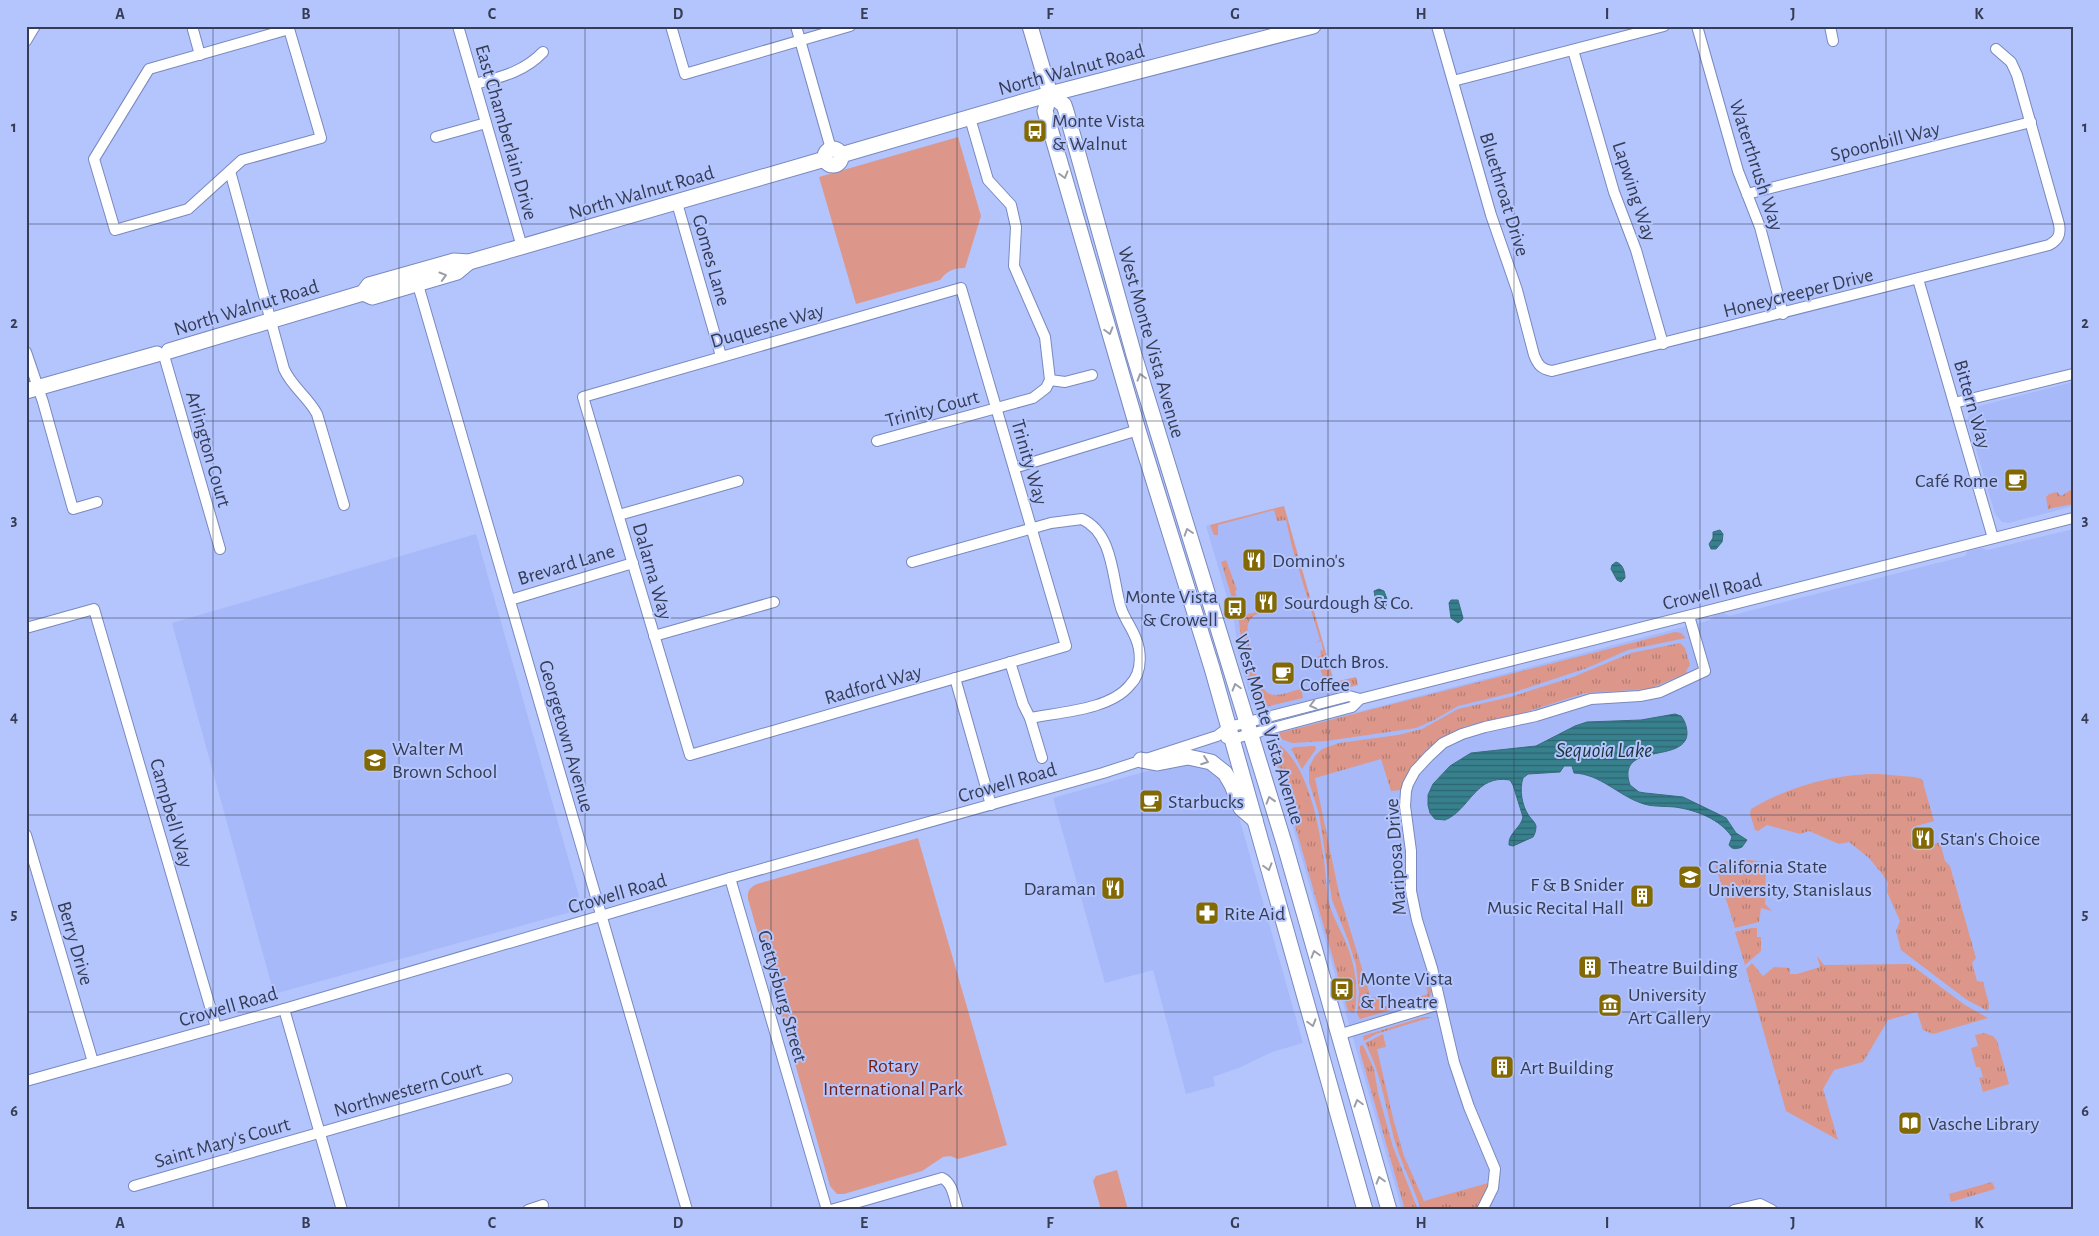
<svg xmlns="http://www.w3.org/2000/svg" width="2099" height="1236" viewBox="0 0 2099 1236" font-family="'Alegreya Sans',sans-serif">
<defs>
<pattern id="grass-tufts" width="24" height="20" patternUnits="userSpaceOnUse" patternTransform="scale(1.25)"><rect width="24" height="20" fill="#dc978a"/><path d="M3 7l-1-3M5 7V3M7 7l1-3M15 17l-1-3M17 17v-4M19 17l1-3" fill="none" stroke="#b37c73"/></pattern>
<pattern id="water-rules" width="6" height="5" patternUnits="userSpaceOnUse" patternTransform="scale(1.25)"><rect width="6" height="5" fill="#37808d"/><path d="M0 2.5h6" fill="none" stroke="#2d6470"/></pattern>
</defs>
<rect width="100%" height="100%" fill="#b4c5fe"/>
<!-- built -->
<g fill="#a7b9f8">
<path d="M2073 382V506L2009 523 2002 522 1995 514 1968 422 1969 413 1975 407Z"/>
<path d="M1284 506 1338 694 1261 712 1253 705 1240 662 1234 621 1206 526Z"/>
<path d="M2073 529V1210H1402L1269 743 1273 734 1710 620 1714 615 1724 613 1729 616 1965 556 1968 551 1974 550 1982 548 1987 550Z"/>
<path d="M476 534 579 896 571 912 274 994 172 623Z"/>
<path d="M1194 762 1215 772 1224 783 1237 810 1303 1043 1272 1052 1241 1067 1213 1077 1215 1086 1186 1094 1153 970 1105 983 1053 798 1175 763Z"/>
</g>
<!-- grass -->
<g fill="url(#grass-tufts)">
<path d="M2071 490 2073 492V504L2048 509 2046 497 2049 494 2057 492 2061 496Z"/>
<path d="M1284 506 1334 682 1356 677 1358 685 1336 691 1334 689 1328 691 1316 657 1321 656 1320 651 1323 650 1321 641 1315 643 1320 640 1292 547 1286 520 1277 521 1274 510 1218 525V535H1214L1210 525Z"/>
<path d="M1226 560 1237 590 1235 591 1241 612H1244L1245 615 1271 608V609L1255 615C1252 617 1249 620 1248 624 1245 638 1256 689 1270 694 1279 697 1291 691 1301 689L1303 698 1265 707 1256 703 1243 658 1239 621 1221 562Z"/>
<path d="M1675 632 1681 633 1686 638 1628 650 1587 668 1512 693 1458 706 1434 720 1416 728 1326 741 1292 743 1276 737 1279 733Z"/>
<path d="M1680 643 1685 648 1690 665 1686 671 1687 673 1649 689 1585 693 1526 712 1466 726 1442 737 1426 751 1405 778 1401 790 1391 791 1381 759 1315 778 1339 893 1371 998 1380 996 1383 1007 1428 994 1426 986 1429 985 1431 991 1430 997 1425 1000 1360 1019 1357 1014 1359 993 1356 965 1348 940 1332 900 1319 814 1309 782V767L1315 756 1322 749 1339 743 1398 735 1422 729 1458 709 1510 697 1573 677 1631 653Z"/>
<path d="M1274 741C1308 761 1319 825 1324 861 1326 874 1326 887 1328 899 1331 913 1338 925 1344 938 1354 960 1360 989 1354 1013L1348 1011 1272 745Z"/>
<path d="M1315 746 1316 749 1302 769 1291 749 1295 747Z"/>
<path d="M1879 774 1914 777 1922 779 1934 821 1916 826 1920 839 1918 840 1920 848 1931 845 1932 847H1934V844L1940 842 1945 861 1950 866 1976 958 1972 963 1977 981 1983 982 1989 1004 1988 1011 1967 1000 1901 950 1896 931 1900 921 1887 892 1888 883 1883 875 1869 858 1849 842 1839 844 1809 831 1800 834 1767 825 1758 831 1755 830 1750 814 1751 809C1790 786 1834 774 1879 774Z"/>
<path d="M1740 859 1766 862 1765 904 1772 911 1761 908 1759 922 1735 928 1715 864Z"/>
<path d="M1751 928H1757V937H1761V951L1745 965 1735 932Z"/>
<path d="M1817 956 1824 965 1910 964 1965 1005 1988 1018 1933 1034 1923 1030 1917 1012 1888 1020 1863 1062 1834 1070 1823 1089 1838 1140 1786 1111 1746 969 1752 963 1763 976 1774 967 1790 968V974H1797L1820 967Z"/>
<path d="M1423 1017H1432L1376 1034 1364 1041 1363 1036 1366 1035Z"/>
<path d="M1984 1033 1993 1036 1997 1041 2009 1084 1983 1092 1979 1078 1983 1077 1980 1067H1976L1971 1048 1978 1046 1975 1035Z"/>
<path d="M1383 1034 1386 1047 1377 1049 1393 1118 1404 1156 1424 1201 1488 1183 1489 1185 1475 1210H1421C1414 1188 1403 1167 1396 1145 1386 1111 1382 1074 1365 1043Z"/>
<path d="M1363 1045 1374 1069 1378 1093 1393 1147 1418 1210H1405L1360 1052V1046Z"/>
<path d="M1992 1182 1995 1189 1951 1202 1949 1194Z"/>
</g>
<!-- park -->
<g fill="#dc978a">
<path d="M958 137 981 216 965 268C953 268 947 271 940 280L856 304 819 177Z"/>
<path d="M918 838 1007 1145 958 1159 950 1156 943 1157 922 1171 844 1194H837L830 1186 748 899C747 891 750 887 757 884Z"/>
<path d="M1117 1170 1128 1210H1101L1093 1181 1096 1176Z"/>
</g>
<!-- water -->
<g fill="url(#water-rules)" stroke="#366c7c">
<path d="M1720 530 1723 534 1722 542 1716 549H1711L1709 544 1713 538V532Z"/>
<path d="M1616 562C1623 564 1625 572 1625 578L1621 582 1617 580 1611 569 1612 565Z"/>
<path d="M1379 589 1384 591 1387 599 1386 606 1381 609 1377 606 1374 591Z"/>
<path d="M1451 600H1458L1463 618 1462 620 1458 623 1451 618 1449 603Z"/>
<path d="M1675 714 1681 716C1685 721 1687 727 1687 734 1685 764 1615 741 1630 785L1639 792 1645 793 1683 797 1716 813 1726 818 1736 833 1747 840 1742 847C1737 849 1732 850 1729 845L1732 837C1720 819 1696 810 1675 807 1664 806 1651 807 1641 803 1618 795 1600 774 1574 773L1572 766H1564L1560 772 1528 774 1523 778C1519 790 1522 806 1529 816 1532 820 1535 822 1536 826 1536 830 1535 834 1533 837L1513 846 1509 845C1508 833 1521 828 1523 817L1513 785 1510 780C1475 774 1470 810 1445 820L1435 819 1430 813 1428 805V795L1433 784 1450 766 1471 753 1536 746 1575 726 1587 722 1641 720Z"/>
</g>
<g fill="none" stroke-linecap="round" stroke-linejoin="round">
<!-- street casing -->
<g stroke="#7989be" stroke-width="12">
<g id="street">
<path d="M192 26 200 55"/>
<path d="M458 26 522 247"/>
<path d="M671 26 685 74 850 26"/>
<path d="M796 26 831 149"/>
<path d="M1437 26 1491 215 1517 290 1534 355C1538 365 1541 369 1552 371L2049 245C2058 240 2061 235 2059 224L2017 75 2011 62 1996 49"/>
<path d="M1697 26 1738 171 1760 227 1783 314"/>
<path d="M1830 26 1833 41"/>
<path d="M289 29 321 138 242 160 188 209 115 230 94 159 149 69Z"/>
<path d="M26 41 35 26"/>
<path d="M1573 50 1614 192 1636 250 1663 344"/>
<path d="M1453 81 1664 26"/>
<path d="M475 84C501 77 524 72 543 52"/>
<path d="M436 137 486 123"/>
<path d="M230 171 284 369C292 387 308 397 317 414L344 505"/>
<path d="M1747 194 2031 122"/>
<path d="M677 203 721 356"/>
<path d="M416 278 687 1210"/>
<path d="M1918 279 1993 538"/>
<path d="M961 288 1066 646 690 755 583 397Z"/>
<path d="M26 352 43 402 73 509 97 502"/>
<path d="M165 359 220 549"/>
<path d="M1050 380 1065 382 1092 375"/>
<path d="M1954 403 2073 374"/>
<path d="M877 441 1033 398 1046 388 1050 380 1045 337 1014 266 1016 227 1011 205 988 180 970 118"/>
<path d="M1014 468 1138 430"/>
<path d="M619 515 738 481"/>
<path d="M912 562 1051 523 1082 519C1114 534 1112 579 1121 608 1126 623 1136 632 1139 649 1141 662 1139 676 1130 685 1110 710 1060 712 1030 718L1023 704 1010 662"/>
<path d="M510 600 633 563"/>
<path d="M26 628 94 609 216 1027"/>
<path d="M654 636 774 602"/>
<path d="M955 678 991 805"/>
<path d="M1030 718 1042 758"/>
<path d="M1226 738 1232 739 1352 707 1360 699 2073 518"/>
<path d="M26 835 93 1062"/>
<path d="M730 878 827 1210"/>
<path d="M284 1009 342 1210"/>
<path d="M1338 1035 1440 1004"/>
<path d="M26 1081 284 1009 730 878 1103 773 1217 736 1229 727 1349 696 1360 699"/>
<path d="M134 1186 507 1079"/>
<path d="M528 1210 543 1205"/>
<path d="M831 1210 942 1178C953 1183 954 1199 958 1210"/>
<path d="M1482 1210 1493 1188 1495 1169 1469 1107 1454 1062 1432 968 1417 920 1411 891V851L1405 806 1406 791 1408 784 1415 771 1429 756 1443 743 1462 734 1485 727 1536 716 1591 699 1640 696 1660 692 1705 671 1689 616"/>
<path d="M1734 1210 1760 1204 1772 1210"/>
</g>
</g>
<!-- secondary casing -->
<g stroke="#7989be" stroke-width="17">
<g id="secondary">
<path d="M1030 26 1050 94 1045 111 1138 430 1212 668 1365 1210"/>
<path d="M1050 94 1064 105 1066 111 1134 355 1285 846 1389 1210"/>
<circle cx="833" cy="157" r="8"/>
<path d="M841 155 1050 94 1313 26"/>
<path d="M363 293 372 297 457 272 469 262"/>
<path d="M169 351 363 293 369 285 454 261 469 262 825 159"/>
<path d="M26 391 157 354"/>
<path d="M1141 760 1157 763 1188 757 1211 762 1225 773 1232 785 1241 808 1255 820"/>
</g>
</g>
<!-- street -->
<use href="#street" stroke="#fff" stroke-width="10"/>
<!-- secondary -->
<use href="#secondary" stroke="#fff" stroke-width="15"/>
</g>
<!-- one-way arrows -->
<defs><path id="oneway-chevron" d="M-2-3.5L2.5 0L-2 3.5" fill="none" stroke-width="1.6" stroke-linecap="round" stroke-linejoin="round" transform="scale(1.25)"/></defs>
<g stroke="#9a9ea9">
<use href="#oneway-chevron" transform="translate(1064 175) rotate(74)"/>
<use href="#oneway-chevron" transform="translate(443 276) rotate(-16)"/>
<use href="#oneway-chevron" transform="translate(1109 331) rotate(74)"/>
<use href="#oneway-chevron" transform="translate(1141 377) rotate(-106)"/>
<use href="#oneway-chevron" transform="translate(1188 532) rotate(-108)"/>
<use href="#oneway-chevron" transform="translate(1236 687) rotate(-106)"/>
<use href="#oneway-chevron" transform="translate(1313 705) rotate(166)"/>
<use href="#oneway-chevron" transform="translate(1205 761) rotate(20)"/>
<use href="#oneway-chevron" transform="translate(1270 800) rotate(-107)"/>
<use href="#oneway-chevron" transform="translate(1268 867) rotate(74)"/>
<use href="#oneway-chevron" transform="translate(1315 954) rotate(-106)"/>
<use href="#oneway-chevron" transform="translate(1312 1023) rotate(74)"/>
<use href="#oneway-chevron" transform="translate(1358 1103) rotate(-106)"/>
<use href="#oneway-chevron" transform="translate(1380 1180) rotate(-106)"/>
</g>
<!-- grid -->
<path fill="none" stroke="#353c53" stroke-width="1" stroke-opacity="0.55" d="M213 26V1210M399 26V1210M585 26V1210M771 26V1210M957 26V1210M1142 26V1210M1328 26V1210M1514 26V1210M1700 26V1210M1886 26V1210M26 224H2073M26 421H2073M26 618H2073M26 815H2073M26 1012H2073"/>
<!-- icons -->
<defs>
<g id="bus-square" transform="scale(1.25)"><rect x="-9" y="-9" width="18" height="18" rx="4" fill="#836903" stroke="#b4c5fe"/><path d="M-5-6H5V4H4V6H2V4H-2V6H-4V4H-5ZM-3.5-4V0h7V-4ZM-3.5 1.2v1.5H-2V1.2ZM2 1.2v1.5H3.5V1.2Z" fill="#fff"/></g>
<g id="cafe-square" transform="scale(1.25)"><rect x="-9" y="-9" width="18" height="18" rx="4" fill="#836903" stroke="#b4c5fe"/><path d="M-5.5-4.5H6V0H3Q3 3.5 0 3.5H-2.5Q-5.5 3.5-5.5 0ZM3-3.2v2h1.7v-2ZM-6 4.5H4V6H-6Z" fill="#fff"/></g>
<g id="restaurant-square" transform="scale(1.25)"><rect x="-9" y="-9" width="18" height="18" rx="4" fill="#836903" stroke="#b4c5fe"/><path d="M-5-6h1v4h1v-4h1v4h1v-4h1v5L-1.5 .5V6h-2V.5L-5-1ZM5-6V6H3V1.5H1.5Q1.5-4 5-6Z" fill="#fff"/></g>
<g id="school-square" transform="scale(1.25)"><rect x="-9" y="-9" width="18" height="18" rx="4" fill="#836903" stroke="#b4c5fe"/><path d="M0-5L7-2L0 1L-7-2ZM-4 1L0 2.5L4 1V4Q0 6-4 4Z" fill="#fff"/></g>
<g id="university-square" transform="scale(1.25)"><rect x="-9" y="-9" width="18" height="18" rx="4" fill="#836903" stroke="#b4c5fe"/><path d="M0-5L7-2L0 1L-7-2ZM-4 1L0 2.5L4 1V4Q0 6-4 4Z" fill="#fff"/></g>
<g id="building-square" transform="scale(1.25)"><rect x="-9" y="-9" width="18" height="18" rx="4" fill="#836903" stroke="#b4c5fe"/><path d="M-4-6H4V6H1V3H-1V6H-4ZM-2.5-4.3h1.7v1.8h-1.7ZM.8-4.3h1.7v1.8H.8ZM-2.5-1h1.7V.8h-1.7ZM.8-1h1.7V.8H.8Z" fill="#fff"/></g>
<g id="pharmacy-square" transform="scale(1.25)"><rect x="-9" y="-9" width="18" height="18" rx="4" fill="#836903" stroke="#b4c5fe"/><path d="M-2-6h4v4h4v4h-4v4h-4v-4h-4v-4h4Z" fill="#fff"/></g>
<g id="museum-square" transform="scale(1.25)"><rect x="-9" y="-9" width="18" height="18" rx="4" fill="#836903" stroke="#b4c5fe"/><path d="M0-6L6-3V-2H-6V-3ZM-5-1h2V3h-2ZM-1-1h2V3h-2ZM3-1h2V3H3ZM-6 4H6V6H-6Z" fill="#fff"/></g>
<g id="library-square" transform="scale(1.25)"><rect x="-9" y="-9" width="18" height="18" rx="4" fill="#836903" stroke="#b4c5fe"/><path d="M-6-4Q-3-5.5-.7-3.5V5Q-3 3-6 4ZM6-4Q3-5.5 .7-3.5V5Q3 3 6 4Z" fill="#fff"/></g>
</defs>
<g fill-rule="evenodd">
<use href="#bus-square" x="1035" y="131"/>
<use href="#cafe-square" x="2016" y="480"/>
<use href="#restaurant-square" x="1254" y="560"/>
<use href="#restaurant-square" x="1266" y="602"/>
<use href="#bus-square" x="1235" y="608"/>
<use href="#cafe-square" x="1283" y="673"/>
<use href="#school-square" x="375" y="760"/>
<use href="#cafe-square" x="1151" y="801"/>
<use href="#restaurant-square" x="1923" y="838"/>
<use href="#university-square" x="1690" y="877"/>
<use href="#restaurant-square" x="1113" y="888"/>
<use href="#building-square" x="1642" y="896"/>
<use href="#pharmacy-square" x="1207" y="913"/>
<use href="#building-square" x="1590" y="967"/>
<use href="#bus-square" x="1342" y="989"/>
<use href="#museum-square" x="1610" y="1005"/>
<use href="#building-square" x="1502" y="1067"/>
<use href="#library-square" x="1910" y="1123"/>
</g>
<g text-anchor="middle" stroke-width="4" stroke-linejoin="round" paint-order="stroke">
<!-- street labels -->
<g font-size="20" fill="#353c53" stroke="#b4c5fe">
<text transform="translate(1071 69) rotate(-15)" y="7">North Walnut Road</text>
<text transform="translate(507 132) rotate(74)" y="7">East Chamberlain Drive</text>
<text transform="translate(1885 141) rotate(-14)" y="7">Spoonbill Way</text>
<text transform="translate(1757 165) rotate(72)" y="7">Waterthrush Way</text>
<text transform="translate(1635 191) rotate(72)" y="7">Lapwing Way</text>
<text transform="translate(641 192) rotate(-16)" y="7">North Walnut Road</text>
<text transform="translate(1505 194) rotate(73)" y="7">Bluethroat Drive</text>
<text transform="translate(712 260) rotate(74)" y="7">Gomes Lane</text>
<text transform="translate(1798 292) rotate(-14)" y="7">Honeycreeper Drive</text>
<text transform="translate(246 307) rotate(-17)" y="7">North Walnut Road</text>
<text transform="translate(767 325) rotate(-16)" y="7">Duquesne Way</text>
<text transform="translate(1152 342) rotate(74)" y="7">West Monte Vista Avenue</text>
<text transform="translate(1973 404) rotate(74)" y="7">Bittern Way</text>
<text transform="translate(932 408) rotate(-15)" y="7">Trinity Court</text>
<text transform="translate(209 449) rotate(74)" y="7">Arlington Court</text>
<text transform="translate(1030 462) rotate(74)" y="7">Trinity Way</text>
<text transform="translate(566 564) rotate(-17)" y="7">Brevard Lane</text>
<text transform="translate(653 571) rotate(74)" y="7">Dalarna Way</text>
<text transform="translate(1712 591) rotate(-14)" y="7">Crowell Road</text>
<text transform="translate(873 684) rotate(-16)" y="7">Radford Way</text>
<text transform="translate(1270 729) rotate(73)" y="7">West Monte Vista Avenue</text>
<text transform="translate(567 736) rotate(74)" y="7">Georgetown Avenue</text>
<text transform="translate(1007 782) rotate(-16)" y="7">Crowell Road</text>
<text transform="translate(172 813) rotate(74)" y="7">Campbell Way</text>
<text transform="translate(1395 857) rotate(-94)" y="7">Mariposa Drive</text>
<text transform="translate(617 893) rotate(-16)" y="7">Crowell Road</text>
<text transform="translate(76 943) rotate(74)" y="7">Berry Drive</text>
<text transform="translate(783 996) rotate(74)" y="7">Gettysburg Street</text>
<text transform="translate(228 1006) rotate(-16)" y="7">Crowell Road</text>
<text transform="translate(408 1089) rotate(-16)" y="7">Northwestern Court</text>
<text transform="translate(222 1142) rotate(-16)" y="7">Saint Mary's Court</text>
</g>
<!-- poi labels -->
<g font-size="20" fill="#353c53" stroke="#b4c5fe" text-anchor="start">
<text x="1052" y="127">Monte Vista<tspan x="1052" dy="23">&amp; Walnut</tspan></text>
<text x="1998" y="487" text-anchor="end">Café Rome</text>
<text x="1272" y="567">Domino's</text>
<text x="1218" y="603" text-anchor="end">Monte Vista<tspan x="1218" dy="23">&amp; Crowell</tspan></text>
<text x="1284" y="609">Sourdough &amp; Co.</text>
<text x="1300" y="668">Dutch Bros.<tspan x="1300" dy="23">Coffee</tspan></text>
<text x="392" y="755">Walter M<tspan x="392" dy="23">Brown School</tspan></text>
<text x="1168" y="808">Starbucks</text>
<text x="1940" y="845">Stan's Choice</text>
<text x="1708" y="873">California State<tspan x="1708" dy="23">University, Stanislaus</tspan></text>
<text x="1624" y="891" text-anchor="end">F &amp; B Snider<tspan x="1624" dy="23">Music Recital Hall</tspan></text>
<text x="1096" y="895" text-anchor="end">Daraman</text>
<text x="1224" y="920">Rite Aid</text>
<text x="1608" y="974">Theatre Building</text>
<text x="1360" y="985">Monte Vista<tspan x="1360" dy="23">&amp; Theatre</tspan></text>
<text x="1628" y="1001">University<tspan x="1628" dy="23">Art Gallery</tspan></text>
<text x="1520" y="1074">Art Building</text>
<text x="1928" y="1130">Vasche Library</text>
</g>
<!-- park labels -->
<g font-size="20" fill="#751e11" stroke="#b4c5fe">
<text x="893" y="1072">Rotary<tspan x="893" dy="23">International Park</tspan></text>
</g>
<!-- water labels -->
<g font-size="21" font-style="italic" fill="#1b3237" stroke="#b4c5fe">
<text x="1604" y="757">Sequoia Lake</text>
</g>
</g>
<!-- border -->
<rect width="2099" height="1236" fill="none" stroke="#b4c5fe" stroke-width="55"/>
<rect x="28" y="28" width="2044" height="1180" fill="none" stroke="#353c53" stroke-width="2"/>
<g font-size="16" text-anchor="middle" font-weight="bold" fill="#353c53">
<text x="120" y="19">A</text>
<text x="306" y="19">B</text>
<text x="492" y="19">C</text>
<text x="678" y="19">D</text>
<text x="864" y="19">E</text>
<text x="1050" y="19">F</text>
<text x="1235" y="19">G</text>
<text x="1421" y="19">H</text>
<text x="1607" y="19">I</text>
<text x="1793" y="19">J</text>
<text x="1979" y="19">K</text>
<text x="14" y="132">1</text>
<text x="2085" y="132">1</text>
<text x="14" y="328">2</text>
<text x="2085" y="328">2</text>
<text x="14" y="525">3</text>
<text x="2085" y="525">3</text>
<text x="14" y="722">4</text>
<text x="2085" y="722">4</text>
<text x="14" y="919">5</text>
<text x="2085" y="919">5</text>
<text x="14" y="1116">6</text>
<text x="2085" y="1116">6</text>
<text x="120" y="1228">A</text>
<text x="306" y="1228">B</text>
<text x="492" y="1228">C</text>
<text x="678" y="1228">D</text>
<text x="864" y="1228">E</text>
<text x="1050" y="1228">F</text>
<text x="1235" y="1228">G</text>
<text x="1421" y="1228">H</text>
<text x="1607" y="1228">I</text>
<text x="1793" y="1228">J</text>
<text x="1979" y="1228">K</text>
</g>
</svg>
